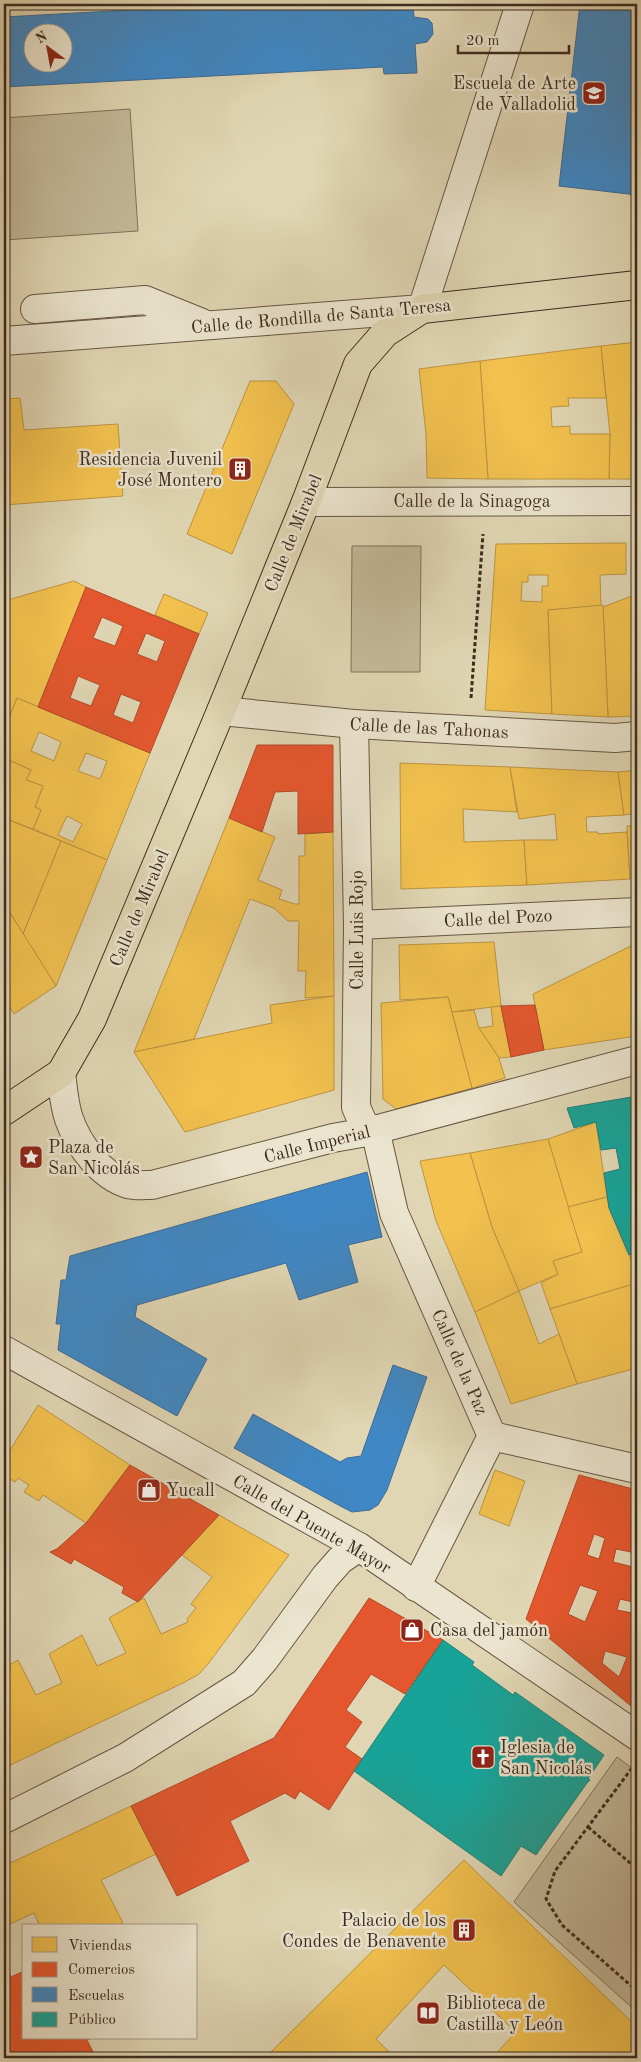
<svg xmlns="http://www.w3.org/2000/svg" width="641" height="2062" viewBox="0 0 641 2062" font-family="'Old Standard TT',serif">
<rect width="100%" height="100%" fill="#e0d6b3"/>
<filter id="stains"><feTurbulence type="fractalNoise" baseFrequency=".004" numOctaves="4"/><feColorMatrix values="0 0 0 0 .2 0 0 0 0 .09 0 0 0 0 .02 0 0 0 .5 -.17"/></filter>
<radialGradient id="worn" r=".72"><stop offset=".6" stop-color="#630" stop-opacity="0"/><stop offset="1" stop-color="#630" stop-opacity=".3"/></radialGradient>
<!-- green -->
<g fill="#c4b99a" stroke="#80725c">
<path d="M130 109 138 231 4 240V118Z"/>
<path d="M352 546H421L420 672H351Z"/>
<path d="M617 1757 637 1772V2012L514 1902Z"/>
</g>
<!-- homes -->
<g fill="#f2c14e" stroke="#bc9440" fill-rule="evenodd">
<path d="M637 342V479H609L610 434 601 346Z"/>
<path d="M601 346 606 398H568L569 406 551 407 552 427 570 426V434H610L609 479H488L480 361Z"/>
<path d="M480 361 488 479 427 478 426 434 419 369Z"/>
<path d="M250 381H276L294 404 232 554 187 534Z"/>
<path d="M20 398 24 430 118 424 123 496 4 505V399Z"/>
<path d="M626 543V574L600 575 601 606 548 610 552 714 485 710 496 544ZM528 575H548V586H542V602L521 601 522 582H528Z"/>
<path d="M74 581 86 587 38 707 17 698 4 730V601Z"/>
<path d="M164 594 208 613 199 634 155 615Z"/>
<path d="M637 594V716L608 717 603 607Z"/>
<path d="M603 605 608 717 552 714 548 610Z"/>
<path d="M17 698 150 753 107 860 33 829 41 810 35 807 43 786 26 780 31 770 4 758V730ZM39 732 61 742 54 761 31 751ZM86 753 107 761 100 779 78 771ZM67 816 82 824 73 842 58 835Z"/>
<path d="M4 758 31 770 26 780 43 786 35 807 41 810 33 829 4 818Z"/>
<path d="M400 763 510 767 517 812 463 809 464 842 524 840 527 885 401 889Z"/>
<path d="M510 767 618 772 624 815 586 817 587 832H598V834L627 832 630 879 527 885 524 840H557L555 814 519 819Z"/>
<path d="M637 770V813L624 815 618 772Z"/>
<path d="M4 818 61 841 23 934 4 903Z"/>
<path d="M229 818 275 837 258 880 282 890 279 899 295 904H299V856H305V834L333 832 334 996 305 998 306 971H298L299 921H288L274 908 250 899 194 1039 134 1052Z"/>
<path d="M637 825V879H630L627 826Z"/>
<path d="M61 841 107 860 56 986 23 934Z"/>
<path d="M4 903 56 986 14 1014 4 998Z"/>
<path d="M494 942 501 1006 452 1012 448 997 400 1000 399 945Z"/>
<path d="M637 943V1036L544 1050 533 994Z"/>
<path d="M334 996V1090L185 1132 134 1052 272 1023 270 1005Z"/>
<path d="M448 997 472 1088 396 1109 383 1099 381 1003Z"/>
<path d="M501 1006 511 1057 499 1058 479 1028 493 1026 491 1007Z"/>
<path d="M474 1010 479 1028 499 1058 505 1078 472 1088 452 1012Z"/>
<path d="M596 1122 607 1197 568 1207 548 1139Z"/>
<path d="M548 1139 582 1252 553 1261 558 1274 519 1291 492 1227 470 1153Z"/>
<path d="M470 1153 492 1227 519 1291 475 1312 436 1221 420 1161Z"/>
<path d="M607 1197 609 1208 637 1274V1283L550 1309 541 1283 558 1274 553 1261 582 1252 568 1207Z"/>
<path d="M637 1283V1368L577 1384 550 1309Z"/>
<path d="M519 1291 539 1344 559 1334 577 1384 511 1404 475 1312Z"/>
<path d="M38 1405 130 1465 86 1523 43 1495 39 1501 24 1492 29 1485 18 1478 15 1482 4 1475V1460Z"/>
<path d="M495 1470 525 1481 509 1526 479 1514Z"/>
<path d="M219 1515 289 1555 208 1664 199 1674 185 1682 4 1768V1668L18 1660 36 1695 62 1683 49 1654 82 1635 97 1666 126 1653 109 1618 144 1598 161 1634 188 1622 187 1619 196 1608 191 1604 212 1577 182 1555Z"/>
<path d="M131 1806 156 1854 101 1880 123 1923 118 1926H40L34 1913 6 1926 4 1921V1866Z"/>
<path d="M464 1860 637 2027V2058H492L516 2032 444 1965 376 2039 395 2058H270L267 2056Z"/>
</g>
<!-- shops -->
<g fill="#e4572e" stroke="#b24a2a" fill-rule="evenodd">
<path d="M86 587 199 634 150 753 38 707ZM102 617 123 626 115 646 93 638ZM146 633 165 641 157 662 137 654ZM78 676 100 685 91 706 70 698ZM121 694 141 702 133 723 113 715Z"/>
<path d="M257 745H333V832L298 834V791L275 792 262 832 229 818Z"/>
<path d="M535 1005 544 1050 511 1057 501 1006Z"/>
<path d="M130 1465 219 1515 138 1602 122 1593 124 1587 74 1559 71 1564 50 1552 57 1549 88 1521Z"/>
<path d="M579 1475 637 1490 636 1553 616 1549 613 1562 637 1568V1603L620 1599 617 1610 637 1614V1711L526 1619ZM594 1534 605 1538 599 1559 587 1555ZM580 1585 598 1591 585 1622 568 1614ZM605 1651 627 1657 619 1677 602 1663Z"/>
<path d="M369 1598 443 1640 405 1694 371 1674 346 1710 362 1722 345 1747 362 1759 329 1810 300 1791 295 1799 285 1793 230 1821 249 1861 177 1896 131 1806 274 1738Z"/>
<path d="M4 1961 11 1977 24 1971V2038H91L87 2040 96 2058H4Z"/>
</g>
<!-- schools -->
<g fill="#3f88c5" stroke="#3e6c93" fill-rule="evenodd">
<path d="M147 4H413L414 17 428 19 432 23 433 34 427 42 415 44 417 73 384 74 383 67 4 87V17L147 9ZM32 32H62V62H32Z"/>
<path d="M580 4H637V195L559 186Z"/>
<path d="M367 1172 382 1237 348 1245 358 1282 299 1300 286 1263 137 1305 135 1317 207 1359 177 1416 58 1350 61 1324H56L61 1280H66L70 1256Z"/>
<path d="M393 1365 427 1377 387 1490 378 1505 370 1510 352 1512 344 1508 234 1448 253 1414 340 1462 347 1458 361 1456Z"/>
</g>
<!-- public -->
<g fill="#17a398" stroke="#227f74">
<path d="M637 1096V1252L629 1255 609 1208 604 1173 620 1169 616 1148 601 1150 596 1122 574 1128 567 1108Z"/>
<path d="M443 1640 474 1662 472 1665 513 1695 515 1692 604 1755 588 1779 590 1780 587 1783 536 1855 521 1846 501 1876 354 1771Z"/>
</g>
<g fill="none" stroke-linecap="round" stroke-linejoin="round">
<!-- minor casing -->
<g stroke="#665644" stroke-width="30">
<g id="minor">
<path d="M35 309 145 300 202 323"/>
<path d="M4 341 422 309 520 4"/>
<path d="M306 502 637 501"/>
<path d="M221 711 354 724 615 738 637 736"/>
<path d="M354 724 358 925 356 1107 367 1132"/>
<path d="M358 925 637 912"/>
<path d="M61 1073C63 1088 64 1105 69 1119 78 1145 101 1176 128 1184 135 1186 145 1185 152 1185L333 1138 367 1132 637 1060"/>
<path d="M375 1129 394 1213 492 1436"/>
<path d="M4 1350 359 1547 637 1736"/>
<path d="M492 1436 637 1469"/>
<path d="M416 1587 492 1436"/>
<path d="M4 1819 125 1758 244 1683 265 1659 325 1577 340 1560 359 1547"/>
</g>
</g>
<!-- major casing -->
<g stroke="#3d2b1f" stroke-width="30">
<path id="major" d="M4 1111 61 1073 92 1019 221 711 306 502 358 364 385 333 422 309 637 285"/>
</g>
<!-- path -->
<g stroke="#3d2b1f" stroke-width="3" stroke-dasharray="4 2.5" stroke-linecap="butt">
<path d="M471 698 483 534"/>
<path d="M632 1768 555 1871 546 1899 562 1925 637 1991"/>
<path d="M588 1827 637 1869"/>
</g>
<!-- minor -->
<use href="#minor" stroke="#ebe4ce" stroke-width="28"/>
<!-- major -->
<use href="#major" stroke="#e0d6b3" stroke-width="28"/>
</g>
<!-- icons -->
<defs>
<g id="university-square" transform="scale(1.25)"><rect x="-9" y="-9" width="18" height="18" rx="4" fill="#8f2418" stroke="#ebe4ce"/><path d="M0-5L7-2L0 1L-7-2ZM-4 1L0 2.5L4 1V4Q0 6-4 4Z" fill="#fff"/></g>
<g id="building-square" transform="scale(1.25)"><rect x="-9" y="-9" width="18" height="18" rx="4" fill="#8f2418" stroke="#ebe4ce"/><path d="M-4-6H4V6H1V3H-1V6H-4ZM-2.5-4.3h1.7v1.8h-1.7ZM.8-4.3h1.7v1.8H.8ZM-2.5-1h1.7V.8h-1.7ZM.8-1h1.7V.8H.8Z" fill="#fff"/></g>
<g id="sight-square" transform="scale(1.25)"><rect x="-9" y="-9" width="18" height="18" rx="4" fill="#8f2418" stroke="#ebe4ce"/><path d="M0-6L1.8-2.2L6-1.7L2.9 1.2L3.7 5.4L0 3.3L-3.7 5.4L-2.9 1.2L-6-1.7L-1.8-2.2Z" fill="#fff"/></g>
<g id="shop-square" transform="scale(1.25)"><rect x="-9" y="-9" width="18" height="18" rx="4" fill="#8f2418" stroke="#ebe4ce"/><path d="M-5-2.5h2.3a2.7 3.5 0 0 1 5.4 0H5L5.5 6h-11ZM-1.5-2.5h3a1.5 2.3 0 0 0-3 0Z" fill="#fff"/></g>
<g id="church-square" transform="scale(1.25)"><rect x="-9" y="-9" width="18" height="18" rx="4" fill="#8f2418" stroke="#ebe4ce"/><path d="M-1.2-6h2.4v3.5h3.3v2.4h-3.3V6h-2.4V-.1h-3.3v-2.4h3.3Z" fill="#fff"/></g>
<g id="library-square" transform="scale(1.25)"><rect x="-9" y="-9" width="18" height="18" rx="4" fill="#8f2418" stroke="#ebe4ce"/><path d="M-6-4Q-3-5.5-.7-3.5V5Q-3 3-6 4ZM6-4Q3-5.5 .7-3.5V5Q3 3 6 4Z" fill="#fff"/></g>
</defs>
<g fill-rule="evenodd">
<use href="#university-square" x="594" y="93"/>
<use href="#building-square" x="240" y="469"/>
<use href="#sight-square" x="31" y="1157"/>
<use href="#shop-square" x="149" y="1490"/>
<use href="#shop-square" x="412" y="1630"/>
<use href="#church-square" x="483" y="1757"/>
<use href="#building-square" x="464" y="1930"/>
<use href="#library-square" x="428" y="2013"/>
</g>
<g text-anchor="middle" stroke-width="5" stroke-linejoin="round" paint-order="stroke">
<!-- poi labels -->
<g font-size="18" fill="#3d2b1f" stroke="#ebe4ce" text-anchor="start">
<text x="576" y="89" text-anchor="end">Escuela de Arte<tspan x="576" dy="21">de Valladolid</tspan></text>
<text x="222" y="465" text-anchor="end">Residencia Juvenil<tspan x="222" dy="21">José Montero</tspan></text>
<text x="48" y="1153">Plaza de<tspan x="48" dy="21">San Nicolás</tspan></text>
<text x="166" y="1496">Yucall</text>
<text x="430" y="1636">Casa del jamón</text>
<text x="500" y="1753">Iglesia de<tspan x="500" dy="21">San Nicolás</tspan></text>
<text x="446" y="1926" text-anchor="end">Palacio de los<tspan x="446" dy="21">Condes de Benavente</tspan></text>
<text x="446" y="2009">Biblioteca de<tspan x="446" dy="21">Castilla y León</tspan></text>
</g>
<!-- street labels -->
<g font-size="18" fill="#3d2b1f" stroke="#ebe4ce">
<text transform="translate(321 316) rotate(-5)" y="6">Calle de Rondilla de Santa Teresa</text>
<text x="472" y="507">Calle de la Sinagoga</text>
<text transform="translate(293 533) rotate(-68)" y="6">Calle de Mirabel</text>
<text transform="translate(429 728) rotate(3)" y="6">Calle de las Tahonas</text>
<text transform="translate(139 908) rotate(-67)" y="6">Calle de Mirabel</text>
<text transform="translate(498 918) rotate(-3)" y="6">Calle del Pozo</text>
<text transform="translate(357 930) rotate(-90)" y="6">Calle Luis Rojo</text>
<text transform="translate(317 1144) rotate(-14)" y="6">Calle Imperial</text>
<text transform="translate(460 1362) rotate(66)" y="6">Calle de la Paz</text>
<text transform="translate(312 1524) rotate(30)" y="6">Calle del Puente Mayor</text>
</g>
</g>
<!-- margin -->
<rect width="641" height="2062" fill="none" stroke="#e0d6b3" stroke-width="20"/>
<rect x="5" y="5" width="631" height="2052" fill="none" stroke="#3d2b1f" stroke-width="2.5"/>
<rect x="10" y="10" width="621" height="2042" fill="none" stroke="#3d2b1f"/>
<!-- legend -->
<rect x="22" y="1924" width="175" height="115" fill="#ebe4ce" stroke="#a59a88"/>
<rect x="32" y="1937" width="25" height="15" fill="#f2c14e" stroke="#a59a88"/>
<text x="68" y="1950" font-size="15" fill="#3d2b1f">Viviendas</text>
<rect x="32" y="1962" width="25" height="15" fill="#e4572e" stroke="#a59a88"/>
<text x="68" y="1974" font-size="15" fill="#3d2b1f">Comercios</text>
<rect x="32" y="1987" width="25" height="15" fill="#3f88c5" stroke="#a59a88"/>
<text x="68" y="2000" font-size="15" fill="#3d2b1f">Escuelas</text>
<rect x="32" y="2012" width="25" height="15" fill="#17a398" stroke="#a59a88"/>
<text x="68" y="2024" font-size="15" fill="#3d2b1f">Público</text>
<!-- north arrow -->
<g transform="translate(48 48) rotate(328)"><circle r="24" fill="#ebe4ce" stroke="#a59a88"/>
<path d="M0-4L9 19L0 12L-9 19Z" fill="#8f2418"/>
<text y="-8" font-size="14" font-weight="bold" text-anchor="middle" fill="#3d2b1f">N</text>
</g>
<!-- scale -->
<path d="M458 45v8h111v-8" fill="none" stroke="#3d2b1f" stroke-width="2.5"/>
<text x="466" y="45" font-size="15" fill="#3d2b1f" stroke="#ebe4ce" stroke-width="4" paint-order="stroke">20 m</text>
<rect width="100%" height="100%" filter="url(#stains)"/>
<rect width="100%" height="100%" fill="url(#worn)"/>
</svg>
